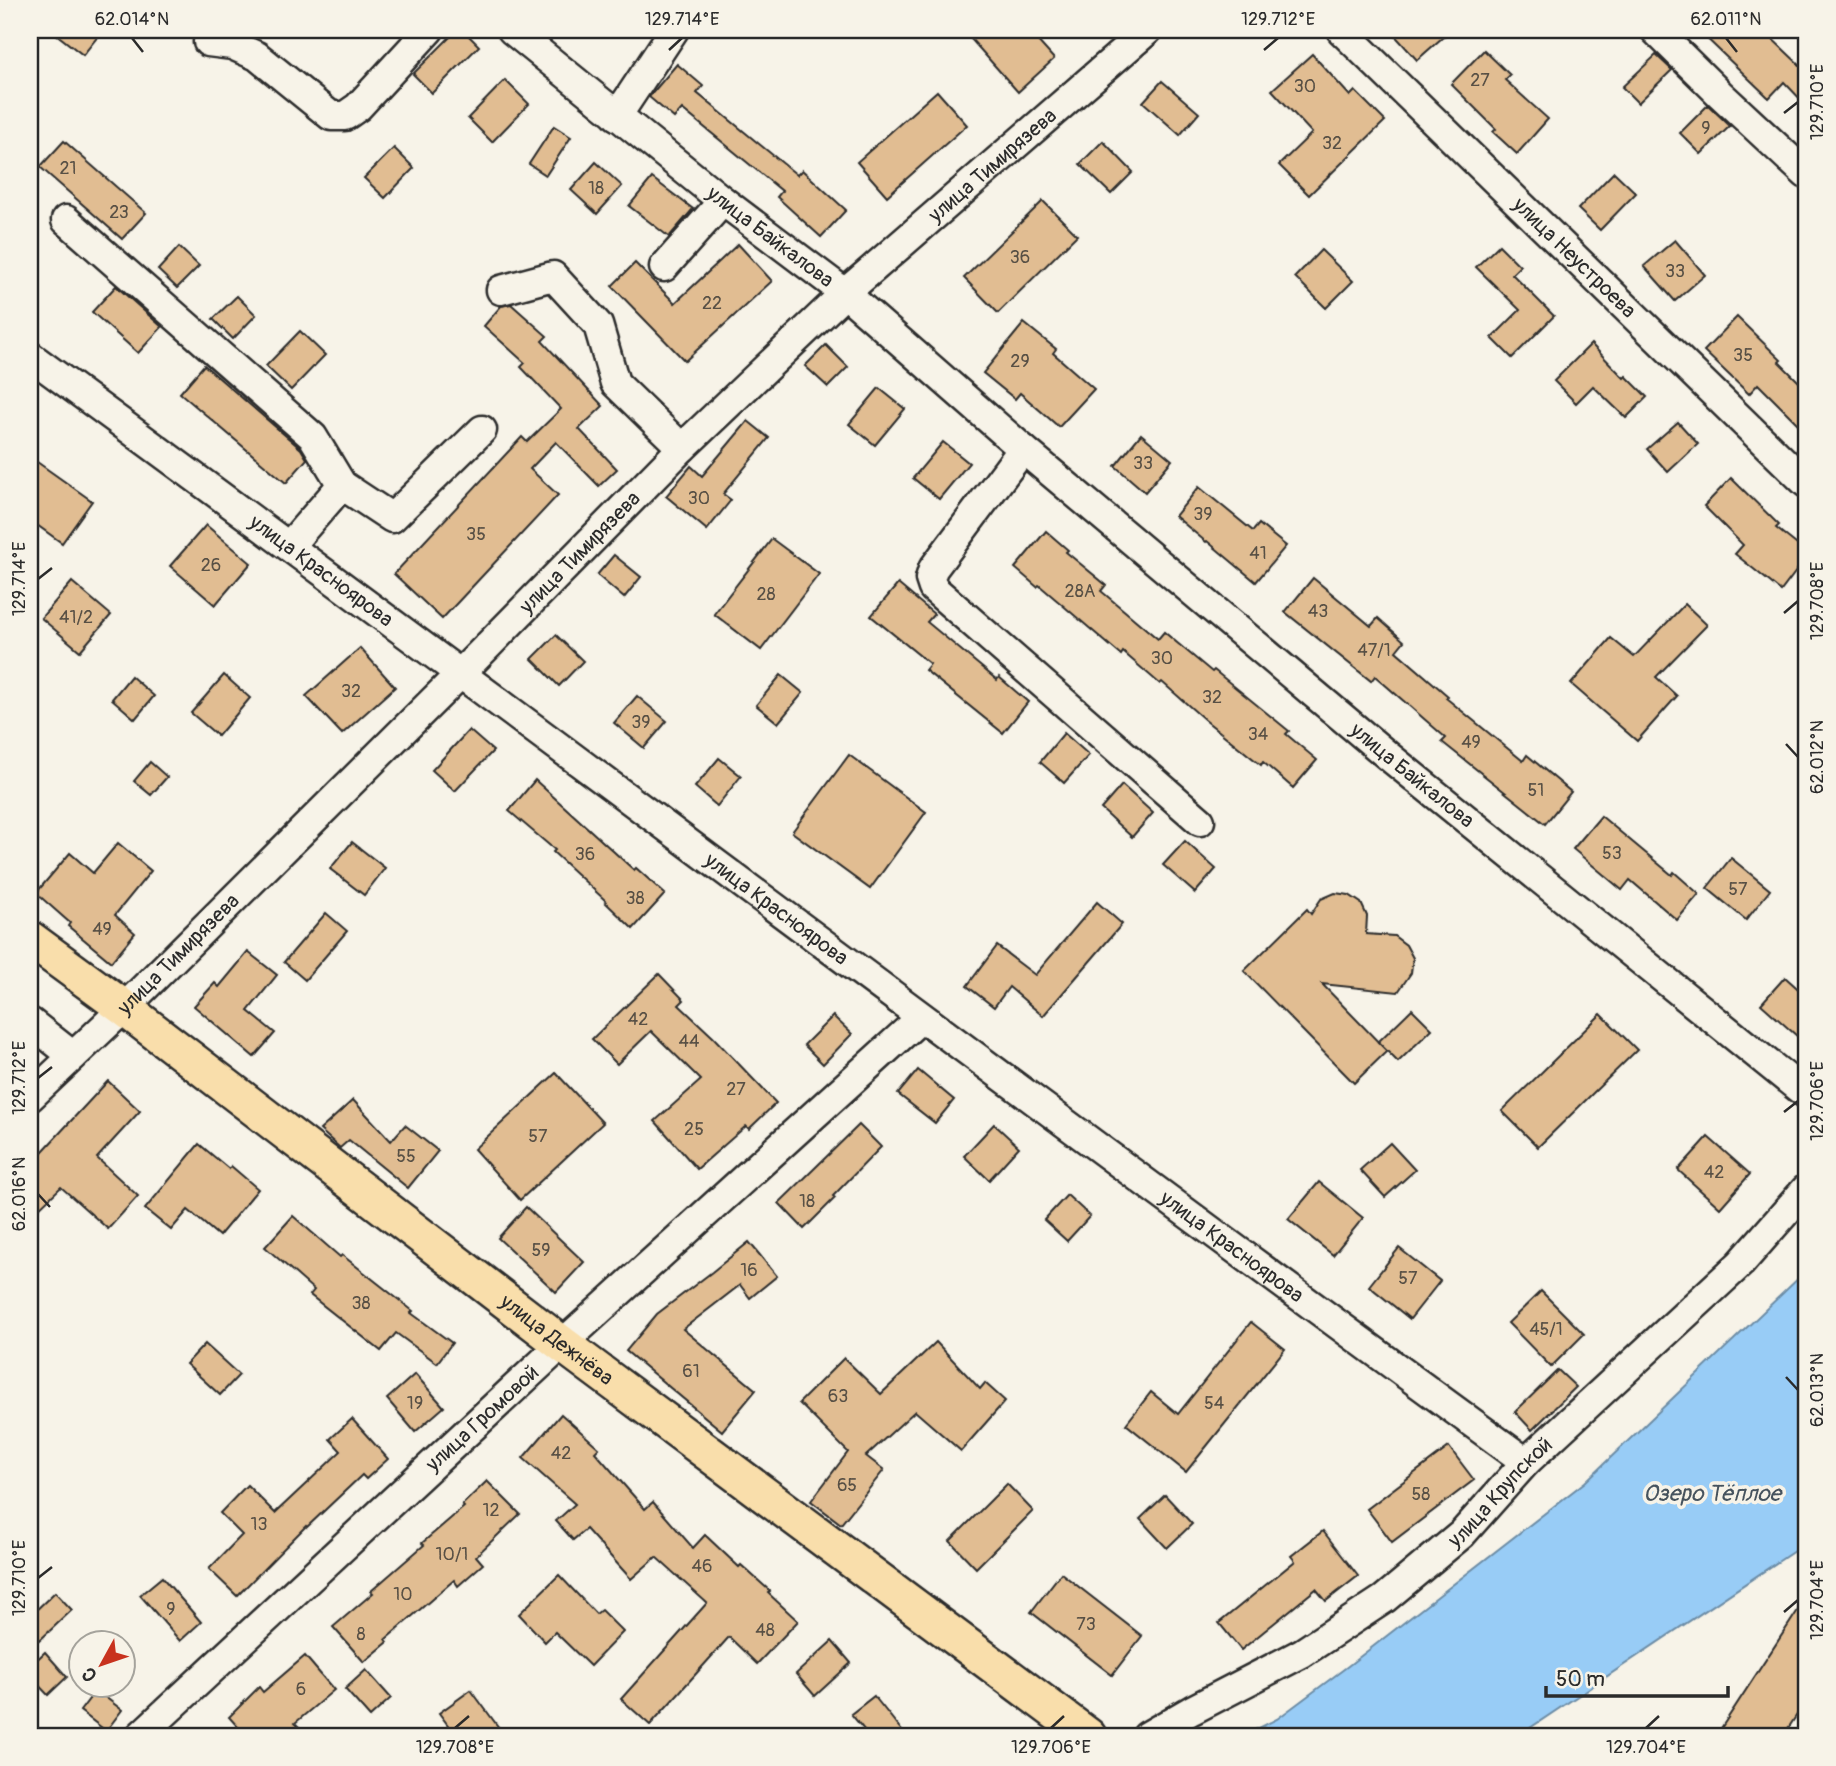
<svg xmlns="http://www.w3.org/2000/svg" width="1836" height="1766" viewBox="0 0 1836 1766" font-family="Pangolin,sans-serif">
<rect width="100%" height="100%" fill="#f7f3e8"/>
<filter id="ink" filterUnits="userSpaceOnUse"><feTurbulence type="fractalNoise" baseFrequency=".0143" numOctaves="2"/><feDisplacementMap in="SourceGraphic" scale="14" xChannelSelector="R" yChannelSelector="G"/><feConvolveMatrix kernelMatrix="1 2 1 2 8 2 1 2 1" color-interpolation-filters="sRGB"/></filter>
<g filter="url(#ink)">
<!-- water -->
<path fill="#98ccf6" stroke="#6c8ca5" stroke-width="2" d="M1806 1271V1543L1518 1736H1243L1277 1719 1348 1666 1585 1482Z"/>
<!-- building -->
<g fill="#e1bd92" stroke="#2b2b2b" stroke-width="2">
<path d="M51 30H103L83 55Z"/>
<path d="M457 30H463L479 46 432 93 413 74Z"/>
<path d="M963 30H1028L1054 59 1018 92Z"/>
<path d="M1390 30H1451L1417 60Z"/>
<path d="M1698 30H1763L1806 71V105L1784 82 1769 98Z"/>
<path d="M1484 50 1510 75 1505 80 1548 119 1517 154 1493 132 1496 129 1451 84Z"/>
<path d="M1312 54 1350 96 1355 91 1385 121 1309 195 1279 165 1312 133 1272 90Z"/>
<path d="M1656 55 1672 70 1638 103 1622 87Z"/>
<path d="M677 64 703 86 697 93 797 175 802 170 846 210 821 237 777 197 782 191 682 109 674 118 649 97Z"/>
<path d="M505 80 529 104 492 142 468 118Z"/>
<path d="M1162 81 1199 113 1180 135 1143 102Z"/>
<path d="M937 91 967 125 887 196 857 162Z"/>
<path d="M1708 105 1730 126 1701 154 1680 133Z"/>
<path d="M554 126 571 137 546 175 529 164Z"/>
<path d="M64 141 146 213 122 239 40 167Z"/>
<path d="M1103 141 1133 172 1111 194 1080 164Z"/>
<path d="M394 148 414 168 385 198 364 178Z"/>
<path d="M596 162 622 186 597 214 571 190Z"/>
<path d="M1614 172 1636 193 1600 230 1578 209Z"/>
<path d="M652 178 693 209 669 237 629 206Z"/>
<path d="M1043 201 1077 235 998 313 964 278Z"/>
<path d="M1675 240 1705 275 1675 301 1644 266Z"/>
<path d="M738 244 772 281 685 361 612 286 635 263 675 303Z"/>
<path d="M1499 245 1520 266 1512 274 1554 316 1512 358 1492 338 1520 310 1476 267Z"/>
<path d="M179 247 199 266 177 288 158 270Z"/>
<path d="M1321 250 1353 281 1326 308 1295 277Z"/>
<path d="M116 286 162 327 138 353 92 312Z"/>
<path d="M237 296 256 315 233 339 213 319Z"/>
<path d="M511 304 547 336 542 341 603 406 579 429 617 469 599 486 556 442 530 469 558 495 442 619 394 574 522 437 527 442 561 409 521 367 525 363 484 326 501 306Z"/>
<path d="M1737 317 1781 360 1779 362 1806 389V432L1758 384 1749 394 1704 351Z"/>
<path d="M1024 323 1056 349 1053 353 1094 389 1059 427 1020 393 1015 399 983 373Z"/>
<path d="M300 331 325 355 291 390 266 366Z"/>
<path d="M1591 344 1624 378 1626 376 1647 397 1626 418 1593 386 1576 403 1554 381Z"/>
<path d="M826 345 848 367 828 387 805 366Z"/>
<path d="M204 365 301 449 307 459 286 483 180 393Z"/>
<path d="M879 388 905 409 875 445 849 424Z"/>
<path d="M748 421 769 438 723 494 731 500 707 530 666 496 691 466 702 476Z"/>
<path d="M1678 422 1698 444 1668 472 1647 449Z"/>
<path d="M1141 434 1172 460 1145 492 1115 466Z"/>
<path d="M943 442 969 463 939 499 913 478Z"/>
<path d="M30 457 92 501 62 543 30 520Z"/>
<path d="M1731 478 1779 525 1776 528 1806 552V558L1781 591 1735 554 1743 545 1704 506Z"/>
<path d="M1199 487 1253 531 1259 524 1286 546 1256 582 1207 541 1206 542 1175 516Z"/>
<path d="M206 525 251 563 215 605 170 566Z"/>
<path d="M1046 531 1068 550 1066 552 1106 585 1101 591 1158 639 1164 632 1212 672 1214 670 1289 731 1286 734 1317 760 1293 788 1263 762 1261 765 1205 720 1162 682 1160 684 1123 652 1121 655 1039 585 1037 587 1015 568Z"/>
<path d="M772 539 819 574 761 650 714 614Z"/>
<path d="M614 555 641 577 624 598 597 575Z"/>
<path d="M1313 578 1371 626 1378 618 1404 641 1396 651 1448 696 1446 698 1523 761 1527 755 1571 792 1545 824 1442 742 1446 738 1375 676 1371 681 1285 612Z"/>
<path d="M72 582 111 615 80 651 41 618Z"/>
<path d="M898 584 934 614 927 622 997 680 999 677 1028 702 1003 733 925 670 930 664 871 616Z"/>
<path d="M1685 604 1707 625 1656 677 1677 696 1637 741 1571 684 1611 638 1634 657Z"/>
<path d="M556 635 583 661 559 686 532 659Z"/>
<path d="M360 648 395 687 342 734 306 696Z"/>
<path d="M224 675 250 698 218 736 191 713Z"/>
<path d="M781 675 803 693 778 723 756 705Z"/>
<path d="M131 676 154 696 135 719 112 699Z"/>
<path d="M637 696 667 721 644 748 614 723Z"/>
<path d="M469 730 493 751 455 791 432 770Z"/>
<path d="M1064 733 1089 755 1064 783 1040 762Z"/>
<path d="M849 755 926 812 870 889 792 832Z"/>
<path d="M719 758 741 776 717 806 695 787Z"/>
<path d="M150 762 167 777 151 795 134 781Z"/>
<path d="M535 780 634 870 636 868 665 894 633 929 605 902 606 901 553 852 555 850 509 811Z"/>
<path d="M1122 785 1153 813 1132 837 1101 809Z"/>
<path d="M1601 816 1672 875 1674 872 1699 894 1677 920 1630 880 1622 890 1573 849Z"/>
<path d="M1185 841 1216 869 1195 893 1163 865Z"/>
<path d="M352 842 385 868 364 895 330 869Z"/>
<path d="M118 843 151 871 115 915 135 933 111 962 68 926 70 923 36 893 70 853 93 873Z"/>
<path d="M1731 858 1770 890 1746 920 1707 888Z"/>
<path d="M1335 893 1349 895 1361 903 1367 916 1366 934 1394 936 1406 945 1413 958 1411 973 1398 992 1322 984 1387 1051 1354 1083 1244 971 1307 909 1311 914 1321 899Z"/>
<path d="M1097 902 1122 924 1043 1016 1009 987 994 1007 967 986 997 946 1035 975Z"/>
<path d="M326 913 347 931 305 980 284 962Z"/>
<path d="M248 952 277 975 248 1011 275 1033 254 1057 194 1006 215 983 219 987Z"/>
<path d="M659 974 684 1000 679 1005 713 1037 776 1103 749 1129 746 1126 697 1169 655 1121 701 1080 651 1031 617 1064 592 1039Z"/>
<path d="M1785 977 1806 996V1026L1797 1036 1761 1004Z"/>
<path d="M1412 1009 1432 1029 1398 1062 1378 1042Z"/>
<path d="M1601 1014 1637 1050 1538 1147 1502 1111Z"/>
<path d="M833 1016 852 1034 823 1064 804 1045Z"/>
<path d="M918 1070 954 1100 935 1123 898 1094Z"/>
<path d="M556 1073 603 1123 520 1200 474 1149Z"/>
<path d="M108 1081 140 1111 97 1158 138 1196 108 1229 61 1187 30 1217V1165Z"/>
<path d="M353 1100 391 1141 405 1125 438 1151 408 1188 349 1140 340 1148 320 1130Z"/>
<path d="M994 1124 1019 1147 989 1180 964 1156Z"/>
<path d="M859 1125 881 1147 833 1196 835 1198 804 1229 779 1203Z"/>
<path d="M1708 1137 1750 1174 1720 1208 1678 1170Z"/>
<path d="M1390 1143 1415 1170 1385 1197 1360 1170Z"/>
<path d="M199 1144 229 1169 231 1166 258 1189 219 1236 188 1210 171 1230 145 1209Z"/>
<path d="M1319 1182 1363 1218 1333 1255 1288 1219Z"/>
<path d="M1067 1195 1090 1216 1067 1241 1044 1220Z"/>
<path d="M526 1207 584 1262 556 1292 498 1238Z"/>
<path d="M293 1216 340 1257 342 1255 413 1311 411 1313 452 1343 437 1363 396 1333 381 1351 310 1295 314 1290 265 1247Z"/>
<path d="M749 1242 777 1276 750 1298 740 1285 683 1329 756 1390 722 1431 626 1351 657 1314 712 1272Z"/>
<path d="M1399 1248 1440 1281 1410 1319 1369 1286Z"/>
<path d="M1541 1291 1584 1334 1551 1367 1508 1323Z"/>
<path d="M1251 1322 1285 1349 1186 1472 1126 1424 1151 1392 1178 1414Z"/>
<path d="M936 1342 980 1389 985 1383 1005 1401 961 1451 915 1411 866 1456 884 1470 841 1524 811 1501 848 1452 799 1403 844 1358 881 1394Z"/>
<path d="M205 1344 239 1375 220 1395 186 1364Z"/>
<path d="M1558 1370 1576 1387 1532 1430 1515 1412Z"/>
<path d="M415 1374 444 1407 415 1432 387 1399Z"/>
<path d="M561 1414 599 1448 595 1452 645 1509 653 1502 693 1548 705 1535 739 1567 741 1565 770 1591 768 1593 798 1621 757 1664 729 1637 650 1725 621 1699 707 1603 656 1557 631 1579 586 1529 573 1540 556 1521 575 1504 523 1458Z"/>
<path d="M352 1419 388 1459 366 1479 362 1475 307 1527 306 1526 237 1596 209 1569 242 1535 220 1513 247 1485 275 1513 341 1451 330 1439Z"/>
<path d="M1449 1447 1474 1480 1392 1542 1367 1509Z"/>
<path d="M487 1481 520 1514 476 1556 483 1564 458 1586 454 1580 386 1639 388 1642 364 1662 333 1627 373 1593 371 1591 424 1545 422 1543 464 1507 462 1505Z"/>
<path d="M1007 1484 1033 1511 976 1568 950 1541Z"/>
<path d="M1165 1495 1192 1524 1167 1548 1140 1519Z"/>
<path d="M1323 1531 1358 1576 1326 1601 1316 1589 1241 1650 1219 1623 1295 1561 1291 1556Z"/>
<path d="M1061 1573 1142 1636 1112 1675 1031 1612Z"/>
<path d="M559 1575 596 1614 601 1610 623 1632 590 1666 555 1632 545 1642 519 1614Z"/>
<path d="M162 1577 201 1622 180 1641 140 1595Z"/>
<path d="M55 1592 72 1610 40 1640 30 1629V1616Z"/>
<path d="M1806 1598V1701L1783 1736H1716Z"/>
<path d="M832 1641 851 1663 815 1696 796 1674Z"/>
<path d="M45 1652 67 1677 48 1695 30 1676V1666Z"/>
<path d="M305 1656 334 1690 295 1723 308 1736H229L238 1727 229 1717 259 1687 263 1692Z"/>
<path d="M366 1670 391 1698 370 1717 345 1689Z"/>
<path d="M96 1690 122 1710 106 1731 80 1711Z"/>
<path d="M471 1690 505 1736H456L439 1713Z"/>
<path d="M874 1696 906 1736H869L851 1714Z"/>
</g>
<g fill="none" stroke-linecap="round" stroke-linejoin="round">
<!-- minor casing -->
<g stroke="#2b2b2b" stroke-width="33">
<g id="minor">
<path id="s1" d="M512 30 723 201 845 293 1023 449 1387 755 1806 1094"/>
<path id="s2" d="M1341 30 1806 483"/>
<path d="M1655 30 1720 94 1806 174"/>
<path d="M208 42 232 45 257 56 331 116H345L358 107 429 30"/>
<path d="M617 116 674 30"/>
<path d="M66 220 313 437 342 485 289 546"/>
<path d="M664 267 723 201"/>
<path d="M501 290 553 276 598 325 615 383 682 448"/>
<path id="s3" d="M30 356C530 722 1024 1097 1526 1462"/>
<path d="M1023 449 933 569 930 579 933 588 1200 821"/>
<path d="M342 485 392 518 482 430"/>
<path d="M30 1022 73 1056"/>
<path id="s4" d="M30 1097 124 1008 460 674 682 448 845 293 1148 30"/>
<path id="s5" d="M140 1736 562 1344 921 1018"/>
<path id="s6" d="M1147 1736 1192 1710 1302 1653 1384 1599 1462 1534 1526 1462 1741 1263 1806 1189"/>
</g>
</g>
<!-- major casing -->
<g stroke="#2b2b2b" stroke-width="40">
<g id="major">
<path id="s7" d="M30 939 124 1008 562 1344 1088 1736"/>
</g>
</g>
<!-- minor -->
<use href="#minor" stroke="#f7f3e8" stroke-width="28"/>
<!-- major -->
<use href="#major" stroke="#f9deab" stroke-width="35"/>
</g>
</g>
<!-- ticks -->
<path fill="none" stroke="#2b2b2b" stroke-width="2.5" d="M132 38 143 52M1726 38 1737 52M669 50 682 38M1264 50 1278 38M1784 113 1798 102M38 579 52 568M1784 613 1798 601M1786 744 1798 757M38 1078 52 1067M1784 1112 1798 1101M38 1194 50 1207M1786 1377 1798 1390M38 1578 52 1567M1784 1612 1798 1600M455 1728 469 1716M1051 1728 1064 1716M1646 1728 1659 1716"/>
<g text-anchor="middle" stroke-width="7" stroke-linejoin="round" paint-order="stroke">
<!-- number labels -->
<g font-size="18" fill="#585045">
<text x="1480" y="86">27</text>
<text x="1305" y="92">30</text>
<text x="1706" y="134">9</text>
<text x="1332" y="149">32</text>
<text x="68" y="174">21</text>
<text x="596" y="194">18</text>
<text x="119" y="218">23</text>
<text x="1020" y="263">36</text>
<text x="1675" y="277">33</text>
<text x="712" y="309">22</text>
<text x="1743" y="361">35</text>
<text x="1020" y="367">29</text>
<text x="1143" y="469">33</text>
<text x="699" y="504">30</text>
<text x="1203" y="520">39</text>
<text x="476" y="540">35</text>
<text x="1258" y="559">41</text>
<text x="211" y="571">26</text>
<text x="1080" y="597">28А</text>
<text x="766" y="600">28</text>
<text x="1318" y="617">43</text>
<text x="76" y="623">41/2</text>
<text x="1374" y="656">47/1</text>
<text x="1162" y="664">30</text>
<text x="351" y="697">32</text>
<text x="1212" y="703">32</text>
<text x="641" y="728">39</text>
<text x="1258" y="740">34</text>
<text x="1471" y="748">49</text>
<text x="1536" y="796">51</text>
<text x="1612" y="859">53</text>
<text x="585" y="860">36</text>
<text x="1738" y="895">57</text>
<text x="635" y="904">38</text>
<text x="102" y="935">49</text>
<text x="638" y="1025">42</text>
<text x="689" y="1047">44</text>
<text x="736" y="1095">27</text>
<text x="694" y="1135">25</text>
<text x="538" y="1142">57</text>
<text x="406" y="1162">55</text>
<text x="1714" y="1178">42</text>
<text x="807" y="1207">18</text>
<text x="541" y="1256">59</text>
<text x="749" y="1276">16</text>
<text x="1408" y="1284">57</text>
<text x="361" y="1309">38</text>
<text x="1546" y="1335">45/1</text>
<text x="691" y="1377">61</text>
<text x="838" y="1402">63</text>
<text x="415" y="1409">19</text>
<text x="1214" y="1409">54</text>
<text x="561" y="1459">42</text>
<text x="847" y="1491">65</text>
<text x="1421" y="1500">58</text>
<text x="491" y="1516">12</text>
<text x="259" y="1530">13</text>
<text x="452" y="1560">10/1</text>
<text x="702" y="1572">46</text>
<text x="403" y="1600">10</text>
<text x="171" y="1615">9</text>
<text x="1086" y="1630">73</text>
<text x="765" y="1636">48</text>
<text x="361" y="1640">8</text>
<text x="301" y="1695">6</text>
</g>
<!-- street labels -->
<g font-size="21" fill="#2b2b2b" stroke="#f7f3e8">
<text dy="7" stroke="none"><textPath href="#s4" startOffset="1340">улица Тимирязева</textPath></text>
<text dy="7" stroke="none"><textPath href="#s1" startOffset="331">улица Байкалова</textPath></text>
<text dy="7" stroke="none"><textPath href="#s2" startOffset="326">улица Неустроева</textPath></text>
<text dy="7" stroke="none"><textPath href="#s4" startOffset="774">улица Тимирязева</textPath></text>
<text dy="7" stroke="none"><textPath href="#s3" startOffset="362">улица Красноярова</textPath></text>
<text dy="7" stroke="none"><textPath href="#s1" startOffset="1169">улица Байкалова</textPath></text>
<text dy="7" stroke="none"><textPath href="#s3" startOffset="929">улица Красноярова</textPath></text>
<text dy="7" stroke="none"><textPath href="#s4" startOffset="206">улица Тимирязева</textPath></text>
<text dy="7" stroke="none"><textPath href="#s3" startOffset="1496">улица Красноярова</textPath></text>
<text dy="7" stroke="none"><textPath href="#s7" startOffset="662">улица Дежнёва</textPath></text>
<text dy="7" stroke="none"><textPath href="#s5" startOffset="467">улица Громовой</textPath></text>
<text dy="7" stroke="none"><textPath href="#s6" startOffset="432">улица Крупской</textPath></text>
</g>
<!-- water labels -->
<g font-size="23" font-style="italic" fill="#46535e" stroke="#f7f3e8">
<text x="1712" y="1501">Озеро Тёплое</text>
</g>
</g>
<!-- margin -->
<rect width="1836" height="1766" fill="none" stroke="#f7f3e8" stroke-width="77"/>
<!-- north arrow -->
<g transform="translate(102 1664) rotate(230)"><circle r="33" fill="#f7f3e8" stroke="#a5a39c" stroke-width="2"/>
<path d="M0-5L12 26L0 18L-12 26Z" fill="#c8321e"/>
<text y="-10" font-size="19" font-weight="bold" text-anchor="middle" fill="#2b2b2b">С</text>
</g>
<!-- scale -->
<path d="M1546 1686v10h182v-10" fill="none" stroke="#2b2b2b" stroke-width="3.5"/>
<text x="1556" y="1686" font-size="21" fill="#2b2b2b" stroke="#f7f3e8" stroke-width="5" paint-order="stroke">50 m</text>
<rect x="38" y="38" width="1760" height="1690" fill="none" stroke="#2b2b2b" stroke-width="2.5"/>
<g font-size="18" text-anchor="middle" fill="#2b2b2b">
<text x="132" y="25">62.014°N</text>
<text x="682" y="25">129.714°E</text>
<text x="1278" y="25">129.712°E</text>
<text x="1726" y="25">62.011°N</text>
<text transform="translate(1817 102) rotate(-90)" y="6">129.710°E</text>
<text transform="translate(19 579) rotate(-90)" y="6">129.714°E</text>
<text transform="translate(1817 601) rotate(-90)" y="6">129.708°E</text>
<text transform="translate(1817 757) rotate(-90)" y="6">62.012°N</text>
<text transform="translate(19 1078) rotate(-90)" y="6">129.712°E</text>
<text transform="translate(1817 1101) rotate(-90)" y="6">129.706°E</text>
<text transform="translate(19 1194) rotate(-90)" y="6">62.016°N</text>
<text transform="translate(1817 1390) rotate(-90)" y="6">62.013°N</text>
<text transform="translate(19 1578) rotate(-90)" y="6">129.710°E</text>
<text transform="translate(1817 1600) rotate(-90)" y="6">129.704°E</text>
<text x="455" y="1753">129.708°E</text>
<text x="1051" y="1753">129.706°E</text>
<text x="1646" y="1753">129.704°E</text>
</g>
</svg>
